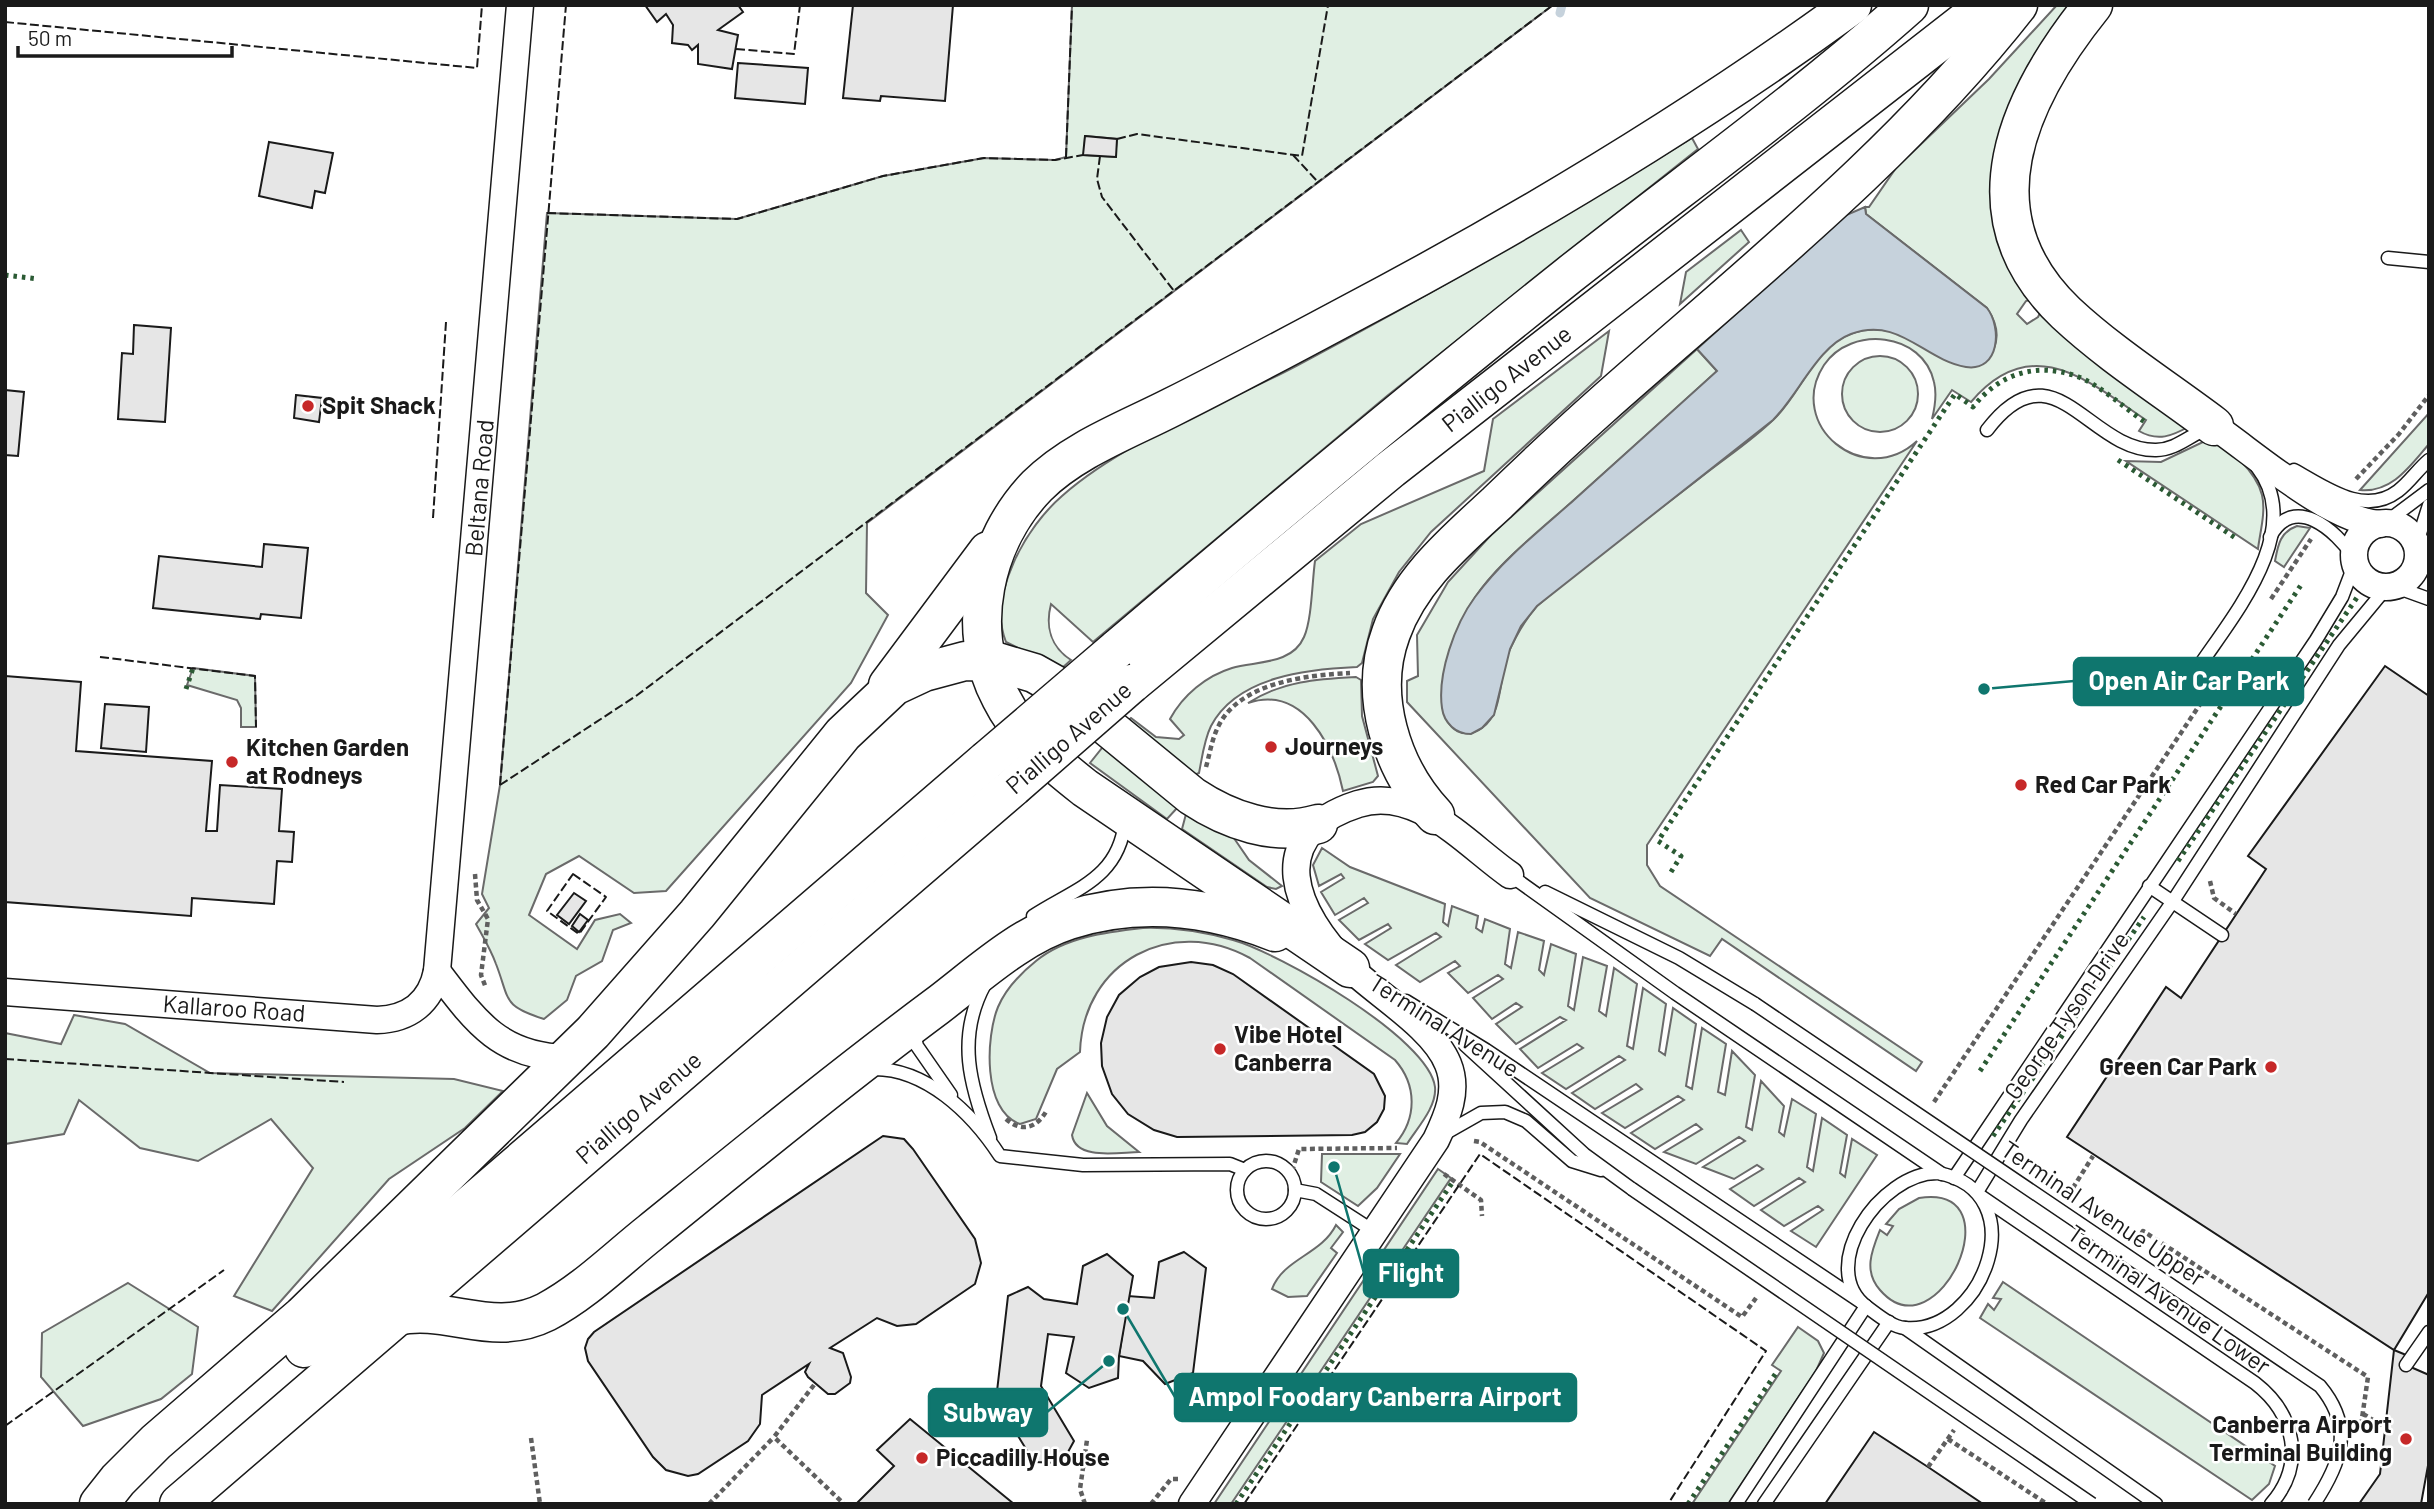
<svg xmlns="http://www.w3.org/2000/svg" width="2434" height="1509" viewBox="0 0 2434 1509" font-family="Barlow,sans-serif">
<rect width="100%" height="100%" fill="#fff"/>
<!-- green -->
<g fill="#e0efe3" stroke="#6a6a6a" stroke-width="2" fill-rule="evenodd">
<path d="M1072 5H1553L867 523 866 593 888 615 851 683 666 891 634 893 579 856 546 874 529 915 577 949 595 920 620 914 631 923 613 930 602 961 576 976 567 1000 544 1019C502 1006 510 1000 496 964 491 950 483 937 476 924L489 908 482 894 500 785 547 213 737 219 883 176 984 158 1055 160 1066 157ZM1085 136 1117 139 1115 157 1084 155Z"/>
<path d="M2057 5H2077L2020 87 2033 299 2026 301 2017 314 2027 324 2038 317 2041 311 2190 426C2172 436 2158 442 2139 431L2146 420C2087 380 2031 331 1971 402L1952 390 1932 419C1935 407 1937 394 1934 382 1923 332 1851 325 1824 365 1785 425 1864 490 1917 441L1647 845V865L1660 886 1922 1062 1916 1071 1722 939 1710 956 1590 898 1407 702V681L1418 676 1417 635 1448 582 1491 535 1697 349 1717 371C1667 417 1615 463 1564 509 1533 537 1497 564 1474 599 1457 623 1423 711 1457 731 1465 735 1474 734 1482 728 1503 713 1499 679 1507 656 1515 637 1524 621 1537 606 1591 559 1649 518 1705 474 1728 456 1754 439 1775 418 1802 392 1815 345 1853 333 1868 328 1885 329 1900 334 1928 343 1975 393 1994 348 2000 334 1995 320 1987 308L1866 214 1865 207H1869L1896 168 1989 79Z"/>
<path d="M1692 138 1698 149 1387 396 1093 642 1051 604C1045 627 1051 647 1071 660L1061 669 1006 642C987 594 1027 526 1062 496 1127 439 1221 406 1298 365 1432 294 1563 218 1692 138Z"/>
<path d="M1741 230 1749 242 1680 304 1686 272Z"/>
<path d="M1609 331 1601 376 1431 532 1399 572 1373 619 1362 663 1357 667C1309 669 1237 676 1211 726 1204 740 1202 758 1199 773L1194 775 1126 722 1131 718 1156 737 1179 739 1184 735 1170 719C1183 695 1206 676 1232 668 1256 661 1292 665 1304 637 1312 619 1312 582 1315 561L1361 524 1484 471 1493 419Z"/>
<circle cx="1880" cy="394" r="38"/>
<path d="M2429 413V444C2410 466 2392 493 2360 490Z"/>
<path d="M2205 441C2226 440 2257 474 2262 495 2266 512 2260 532 2258 549L2126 461 2161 462Z"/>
<path d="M2297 526 2310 528 2284 567 2275 561C2278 545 2280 532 2297 526Z"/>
<path d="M193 668 255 676 256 727H241V708L237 700 187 685Z"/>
<path d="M1356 677 1361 680 1362 716 1378 776 1373 782 1343 791C1334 748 1304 684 1248 703 1282 681 1318 679 1356 677Z"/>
<path d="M1106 743 1178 807 1167 819 1090 763Z"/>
<path d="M1186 814 1227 828 1249 860 1282 886 1276 889 1267 887 1182 829Z"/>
<path d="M1322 848 1350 867 1445 904 1443 922 1448 926 1452 906 1478 916 1476 928 1482 932 1485 919 1510 929 1505 964 1511 968 1518 932 1544 941 1539 970 1544 975 1551 944 1576 954 1568 1006 1574 1010 1583 957 1607 966 1599 1011 1606 1016 1614 968 1637 984 1627 1046 1633 1049 1643 988 1666 1004 1659 1051 1665 1055 1673 1008 1696 1024 1686 1086 1692 1089 1702 1028 1726 1044 1718 1092 1725 1095 1732 1051 1755 1075 1746 1127 1752 1130 1761 1081 1784 1106 1779 1132 1784 1136 1792 1099 1816 1114 1807 1167 1813 1171 1822 1118 1847 1135 1840 1173 1845 1177 1852 1139 1877 1155 1816 1247 1791 1231 1823 1210 1818 1206 1784 1226 1761 1210 1805 1182 1799 1178 1754 1206 1730 1189 1763 1169 1757 1165 1734 1179 1703 1167 1745 1141 1739 1137 1696 1164 1664 1152 1702 1129 1696 1124 1655 1149 1631 1133 1684 1100 1678 1096 1625 1128 1602 1113 1642 1089 1636 1084 1595 1109 1572 1093 1625 1060 1619 1056 1566 1089 1542 1073 1583 1048 1577 1044 1538 1068 1520 1049 1566 1020 1560 1017 1516 1044 1496 1024 1522 1007 1516 1003 1492 1019 1473 998 1503 979 1498 975 1468 993 1448 973 1460 966 1455 961 1420 982 1396 965 1441 937 1436 933 1388 960 1365 944 1391 928 1388 924 1359 940 1339 920 1368 903 1364 898 1335 915 1321 892 1344 878 1341 874 1319 886 1313 865Z"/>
<path d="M1143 928C1173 927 1204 932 1233 940 1279 953 1429 1038 1435 1087 1437 1107 1417 1128 1407 1144L1396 1143C1417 1118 1417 1085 1395 1060L1250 958C1172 915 1083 961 1080 1052L1057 1069 1036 1119 1020 1124C982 1111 986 1036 998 1007 1006 988 1021 973 1036 961 1065 937 1107 932 1143 928Z"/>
<path d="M74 1015 125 1024 210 1073 454 1079 503 1091 465 1128 389 1179 272 1311 234 1296 313 1168 271 1119 198 1161 140 1148 79 1100 64 1134 5 1144V1033L61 1044Z"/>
<path d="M1087 1093 1107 1126 1139 1152C1120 1152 1076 1161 1072 1135Z"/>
<path d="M1322 1154H1400L1377 1188 1358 1206 1321 1182Z"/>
<path d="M1438 1169 1451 1178 1231 1504H1214Z"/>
<path d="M1919 1198C2017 1183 1938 1357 1880 1290 1863 1271 1872 1250 1880 1230L1887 1235 1893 1226 1886 1224 1899 1209Z"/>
<path d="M1336 1225 1343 1232 1331 1248 1337 1253 1307 1296 1288 1297 1272 1289C1284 1258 1321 1255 1336 1225Z"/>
<path d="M2003 1282 2275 1466 2269 1484 2252 1500 1980 1318 1988 1304 1994 1310 2001 1299 1993 1298Z"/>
<path d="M128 1283 198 1327 192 1374 161 1399 83 1426 41 1377 42 1333Z"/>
<path d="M1798 1327 1818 1341 1824 1353 1816 1371 1728 1504H1692L1781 1371 1772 1365Z"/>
</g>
<!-- water -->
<path fill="#c6d2dc" stroke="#6a6a6a" stroke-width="2" d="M1865 207 1866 214 1987 308C2002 327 2000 372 1966 367 1924 360 1899 316 1851 334 1818 346 1799 394 1773 420L1537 606 1521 626 1510 649 1494 715 1482 728 1471 734C1456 734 1444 723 1442 708 1437 674 1455 624 1475 597 1502 560 1540 530 1574 500 1622 457 1669 414 1717 371L1697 349 1828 230 1844 216Z"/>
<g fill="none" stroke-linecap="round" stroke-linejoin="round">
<!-- stream -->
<path stroke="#c6d2dc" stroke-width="9" d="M1560 13 1562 5"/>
</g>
<!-- building -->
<g fill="#e6e6e6" stroke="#1a1a1a" stroke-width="2">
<path d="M645 5H738L743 12 718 30 738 35 732 69 698 64V45L692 50 688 45 672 43 673 25 666 14 657 22Z"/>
<path d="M853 5H953L945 101 881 96 880 101 843 98Z"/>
<path d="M738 63 808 68 805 104 735 98Z"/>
<path d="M1085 136 1117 139 1116 157 1083 155Z"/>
<path d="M269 142 333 153 325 193 315 191 312 208 259 196Z"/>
<path d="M134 325 171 328 165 422 118 419 122 353 133 354Z"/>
<path d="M5 390 24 392 18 456 5 455Z"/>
<path d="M296 395 322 398 319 422 294 418Z"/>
<path d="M264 544 308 548 301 618 261 614 260 619 153 608 159 556 262 567Z"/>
<path d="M2385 666 2429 696V1292L2394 1350 2067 1137 2166 987 2181 998 2266 869 2248 856Z"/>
<path d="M5 676 81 682 76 751 212 761 206 831H217L220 785 282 789 279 831 294 832 292 862 277 861 274 904 192 898 191 916 5 902Z"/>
<path d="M105 704 149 707 146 752 101 748Z"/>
<path d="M574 893 586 901 569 924 557 915Z"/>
<path d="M580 914 588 920 579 932 572 926Z"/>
<path d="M1191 962 1213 965 1233 974 1374 1074 1385 1096 1384 1109 1377 1122 1365 1132 1352 1135 1177 1137 1154 1130 1128 1114 1112 1094 1102 1066 1101 1043 1107 1017 1119 995 1140 977 1159 967Z"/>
<path d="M883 1136 904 1139 913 1149 975 1239 981 1263 975 1284 916 1324 897 1326 877 1318 830 1348 843 1353 851 1377 850 1383 835 1394H828L808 1377 805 1372 809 1364 762 1395 760 1424 748 1441 698 1474 688 1476 666 1470 653 1457 588 1361 585 1348 588 1339 594 1332Z"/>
<path d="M1184 1252 1206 1268 1193 1373 1165 1384 1143 1361 1119 1356 1128 1296 1154 1298 1159 1262Z"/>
<path d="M1107 1254 1133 1276 1119 1356 1118 1378 1089 1388 1066 1373 1074 1337 1048 1334 1041 1386 1074 1441 1062 1463 1034 1462 996 1400 1008 1296 1028 1287 1044 1299 1077 1304 1083 1266Z"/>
<path d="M2394 1350 2411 1357 2406 1365 2429 1375V1460L2421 1504H2359L2380 1474Z"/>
<path d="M910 1419 1014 1504H856L894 1466 877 1450Z"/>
<path d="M1874 1432 1928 1467 1983 1504H1825Z"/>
</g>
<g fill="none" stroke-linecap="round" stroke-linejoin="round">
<!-- lane casing -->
<g stroke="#1a1a1a" stroke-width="15">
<g id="lane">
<path d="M2388 258 2429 262"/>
<path d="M1987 430C2054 342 2088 451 2156 450 2175 450 2189 436 2206 429"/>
<path d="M2294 470C2325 487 2364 517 2398 491 2410 482 2418 469 2429 460"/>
<path d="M2385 523 2429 490"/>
<path d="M2270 537C2294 492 2336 531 2354 557"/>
<path d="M2416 546 2429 505"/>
<path d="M2418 553 2429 565"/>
<path d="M2393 586 2429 599"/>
<path d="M2202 662C2237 611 2305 528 2257 467"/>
<path d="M1510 875 1675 993 1942 1174"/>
<path d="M2149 886 2222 935"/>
<path d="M1545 892 1679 958 1755 1004"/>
<path d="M1033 916C1074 889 1119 879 1125 821"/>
<path d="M985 984C956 1037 970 1086 990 1138"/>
<path d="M1406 1001 1486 1050 1861 1302"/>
<path d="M913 1030 917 1046 951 1095"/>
<path d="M1465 1045 1584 1154 1632 1189"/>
<path d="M871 1069C925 1067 972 1113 1000 1156L1083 1165 1230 1164 1245 1170"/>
<path d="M1444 1134 1481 1113 1505 1112 1526 1121 1572 1161 1601 1170"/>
<circle cx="1266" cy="1190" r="29"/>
<path d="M1938 1173C2037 1192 1983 1335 1905 1328 1892 1327 1878 1315 1867 1307 1815 1268 1880 1172 1938 1173Z"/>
<path d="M1954 1178 2316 640 2342 597 2355 563"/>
<path d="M1295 1190 1316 1194 1375 1232"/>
<path d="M1977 1192 2021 1120 2173 901 2339 645 2387 587"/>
<path d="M1979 1195 2255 1383C2295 1414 2306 1464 2271 1504"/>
<path d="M1905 1328 2156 1504"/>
<path d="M2406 1365 2429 1332"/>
<path d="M1736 1504 1866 1306"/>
<path d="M1764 1504 1889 1322"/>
</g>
</g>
<!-- street casing -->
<g stroke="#1a1a1a" stroke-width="29">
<g id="street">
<path d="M2214 426C2256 455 2331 521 2380 524"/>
<circle cx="2386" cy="555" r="32"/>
<path d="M437 971C475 1021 499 1056 566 1058"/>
<path d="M5 992 377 1020C409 1019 431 1002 437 971L520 5"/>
<path d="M1192 1504 1436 1140C1447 1117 1459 1091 1448 1064 1434 1028 1378 995 1350 968 1294 913 1261 835 1358 804 1417 785 1467 845 1510 875"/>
</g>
</g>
<!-- primary casing -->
<g stroke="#1a1a1a" stroke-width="41">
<g id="primary">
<path d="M2093 5C2018 98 1963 215 2066 313 2111 355 2165 389 2214 426"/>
<path d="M1117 649C1266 522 1416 397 1569 275 1683 185 1801 101 1909 5"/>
<path d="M1131 684 1391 469 1986 5"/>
<path d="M888 685 988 551"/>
<path d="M1435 815C1391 768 1368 695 1391 633 1410 579 1456 541 1497 503 1531 470 1565 438 1601 406 1744 279 1899 157 2018 5"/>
<path d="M1350 968 1085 788C1052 762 1020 736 1001 698 964 629 984 541 1037 486 1073 450 1127 430 1172 407 1230 378 1288 347 1346 316 1521 224 1691 122 1852 5"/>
<path d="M396 1316C448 1304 492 1339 546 1312 584 1292 617 1259 651 1232 745 1156 839 1079 937 1006 978 975 1019 936 1069 920 1138 898 1209 906 1275 932"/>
<path d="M304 1348 986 761"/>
<path d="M99 1504 118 1480 156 1442 302 1316 593 1032 697 914 843 734 894 686 924 672 965 661 997 662 1034 673 1059 687 1192 796C1228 820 1275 837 1318 824"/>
<path d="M179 1504 1013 787"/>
</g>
</g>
<!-- path -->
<g stroke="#5f5f5f" stroke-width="4.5" stroke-dasharray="5 3.5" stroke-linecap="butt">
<path d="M2356 479 2399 434 2429 395"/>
<path d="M2271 599 2311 539"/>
<path d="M1206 767C1210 753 1212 738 1219 725 1241 682 1308 675 1350 673"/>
<path d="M475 874 477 900 488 919 481 975 486 988"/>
<path d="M2210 881 2214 898 2236 914"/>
<path d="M1934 1102 2219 676"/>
<path d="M1006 1119C1022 1133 1037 1128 1047 1110"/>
<path d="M1474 1141 1480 1142 1742 1317 1756 1298"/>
<path d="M1292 1171 1299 1149 1397 1148"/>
<path d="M1444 1174 1481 1200 1482 1216"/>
<path d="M2067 1188 2071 1191 2093 1156"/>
<path d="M2137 1241 2143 1231 2368 1377 2361 1425"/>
<path d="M814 1385 774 1437 844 1504"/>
<path d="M2363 1414 2385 1427"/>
<path d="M531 1438 540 1504"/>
<path d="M1948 1439 2047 1504"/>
<path d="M1928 1467 1954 1430"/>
<path d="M709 1504 774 1437"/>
<path d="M1085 1504 1080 1489 1087 1440"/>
<path d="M1151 1504 1171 1479H1178"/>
</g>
<!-- lane -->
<use href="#lane" stroke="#fff" stroke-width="12"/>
<!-- street -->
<use href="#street" stroke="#fff" stroke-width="26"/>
<!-- primary -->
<use href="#primary" stroke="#fff" stroke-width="38"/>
<!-- lane-bridge casing -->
<g stroke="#1a1a1a" stroke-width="15" stroke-linecap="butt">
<g id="lane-bridge">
<path d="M1755 1004 2320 1386C2355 1428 2341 1463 2314 1504"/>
<path d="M1632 1189 2092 1504"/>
</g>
</g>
<!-- primary-bridge casing -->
<g stroke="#1a1a1a" stroke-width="41" stroke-linecap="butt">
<g id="primary-bridge">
<path d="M986 761 1117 649"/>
<path d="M1013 787 1131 684"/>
</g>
</g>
<!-- lane-bridge -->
<use href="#lane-bridge" stroke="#fff" stroke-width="12"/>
<!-- primary-bridge -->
<use href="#primary-bridge" stroke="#fff" stroke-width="38"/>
<!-- hedge -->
<g stroke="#2b5a34" stroke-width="5" stroke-dasharray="3.5 5" stroke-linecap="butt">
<path d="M5 275 38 279"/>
<path d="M2118 460 2237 539"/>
<path d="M186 689 193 668"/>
<path d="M2178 861 2358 596"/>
<path d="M1671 872 1681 856 1658 841 1955 394 1973 407C1999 374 2035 362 2076 376 2099 384 2124 408 2145 422"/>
<path d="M1980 1071 2303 582"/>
<path d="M1993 1136 2144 917"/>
<path d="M1236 1504 1452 1183"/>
<path d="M1688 1504 1778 1370"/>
</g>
<!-- fence -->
<g stroke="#1a1a1a" stroke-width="2" stroke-dasharray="9 3.5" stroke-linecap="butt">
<path d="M5 22 477 68 482 5"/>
<path d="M736 49 794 54 800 5"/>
<path d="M1117 139 1137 134 1302 156 1328 5"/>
<path d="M1293 155 1318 182"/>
<path d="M1100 156 1097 179 1102 197 1174 291"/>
<path d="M1066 157 1072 5"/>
<path d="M547 213 737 219 883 176 984 158 1055 160 1083 155"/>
<path d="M433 518 446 322"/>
<path d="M100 657 255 676 256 727"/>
<path d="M500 785 636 696 1553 5"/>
<path d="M500 785 566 5"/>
<path d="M573 874 606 897 579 934 547 911Z"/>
<path d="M5 1059 344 1082"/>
<path d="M5 1426 224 1270"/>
<path d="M1244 1504 1480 1154 1766 1351 1668 1504"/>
</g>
</g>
<!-- markers -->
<g fill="#c62828" stroke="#fff" stroke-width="2.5">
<circle cx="308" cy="406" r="7"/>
<circle cx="1271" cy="747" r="7"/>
<circle cx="232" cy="762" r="7"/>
<circle cx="2021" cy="785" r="7"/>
<circle cx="1220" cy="1049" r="7"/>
<circle cx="2271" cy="1067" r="7"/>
<circle cx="2406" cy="1439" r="7"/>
<circle cx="922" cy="1458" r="7"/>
</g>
<g text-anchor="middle" stroke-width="5" stroke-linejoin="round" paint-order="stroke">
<!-- street labels -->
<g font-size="24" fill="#1a1a1a" stroke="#fff">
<text transform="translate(1507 379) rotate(-38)" y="8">Pialligo Avenue</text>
<text transform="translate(480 488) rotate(-85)" y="8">Beltana Road</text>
<text transform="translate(1069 738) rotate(-41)" y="8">Pialligo Avenue</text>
<text transform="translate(234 1009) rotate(4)" y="8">Kallaroo Road</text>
<text transform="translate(2067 1016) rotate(-55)" y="8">George Tyson Drive</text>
<text transform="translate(1444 1026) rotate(32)" y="8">Terminal Avenue</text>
<text transform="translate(639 1108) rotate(-41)" y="8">Pialligo Avenue</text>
<text transform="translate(2103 1214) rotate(34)" y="8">Terminal Avenue Upper</text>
<text transform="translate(2169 1300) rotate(35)" y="8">Terminal Avenue Lower</text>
</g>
<!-- poi labels -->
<g font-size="24" font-weight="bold" fill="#1a1a1a" stroke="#fff" text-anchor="start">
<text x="322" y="414">Spit Shack</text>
<text x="1285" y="755">Journeys</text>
<text x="246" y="756">Kitchen Garden<tspan x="246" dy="28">at Rodneys</tspan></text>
<text x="2035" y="793">Red Car Park</text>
<text x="1234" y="1043">Vibe Hotel<tspan x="1234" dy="28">Canberra</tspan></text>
<text x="2257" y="1075" text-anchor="end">Green Car Park</text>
<text x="2392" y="1433" text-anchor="end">Canberra Airport<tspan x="2392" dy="28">Terminal Building</tspan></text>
<text x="936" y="1466">Piccadilly House</text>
</g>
</g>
<!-- callouts -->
<path fill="none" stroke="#0f766e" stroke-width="2.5" d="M1984 689L2074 681M1334 1167L1364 1273M1123 1309L1175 1397M1109 1361L1047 1412"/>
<g fill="#0f766e" stroke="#fff" stroke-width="2.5">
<circle cx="1984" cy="689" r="7"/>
<circle cx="1334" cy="1167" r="7"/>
<circle cx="1123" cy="1309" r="7"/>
<circle cx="1109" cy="1361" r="7"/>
</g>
<g fill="#0f766e" stroke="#0f766e" stroke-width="2.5">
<rect x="2074" y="658" width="229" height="47" rx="7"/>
<rect x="1364" y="1250" width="94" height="47" rx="7"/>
<rect x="1175" y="1374" width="401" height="47" rx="7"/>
<rect x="929" y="1389" width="118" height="47" rx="7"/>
</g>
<g font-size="26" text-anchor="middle" font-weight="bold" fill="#fff">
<text x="2189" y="690">Open Air Car Park</text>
<text x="1411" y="1282">Flight</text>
<text x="1375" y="1406">Ampol Foodary Canberra Airport</text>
<text x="988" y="1422">Subway</text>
</g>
<!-- border -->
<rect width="2434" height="1509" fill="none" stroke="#1a1a1a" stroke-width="14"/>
<!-- scale -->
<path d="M18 46v10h214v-10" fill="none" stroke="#1a1a1a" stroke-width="3.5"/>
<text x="28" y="46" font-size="21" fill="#1a1a1a" stroke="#ffffff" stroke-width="5" paint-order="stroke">50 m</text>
</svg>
